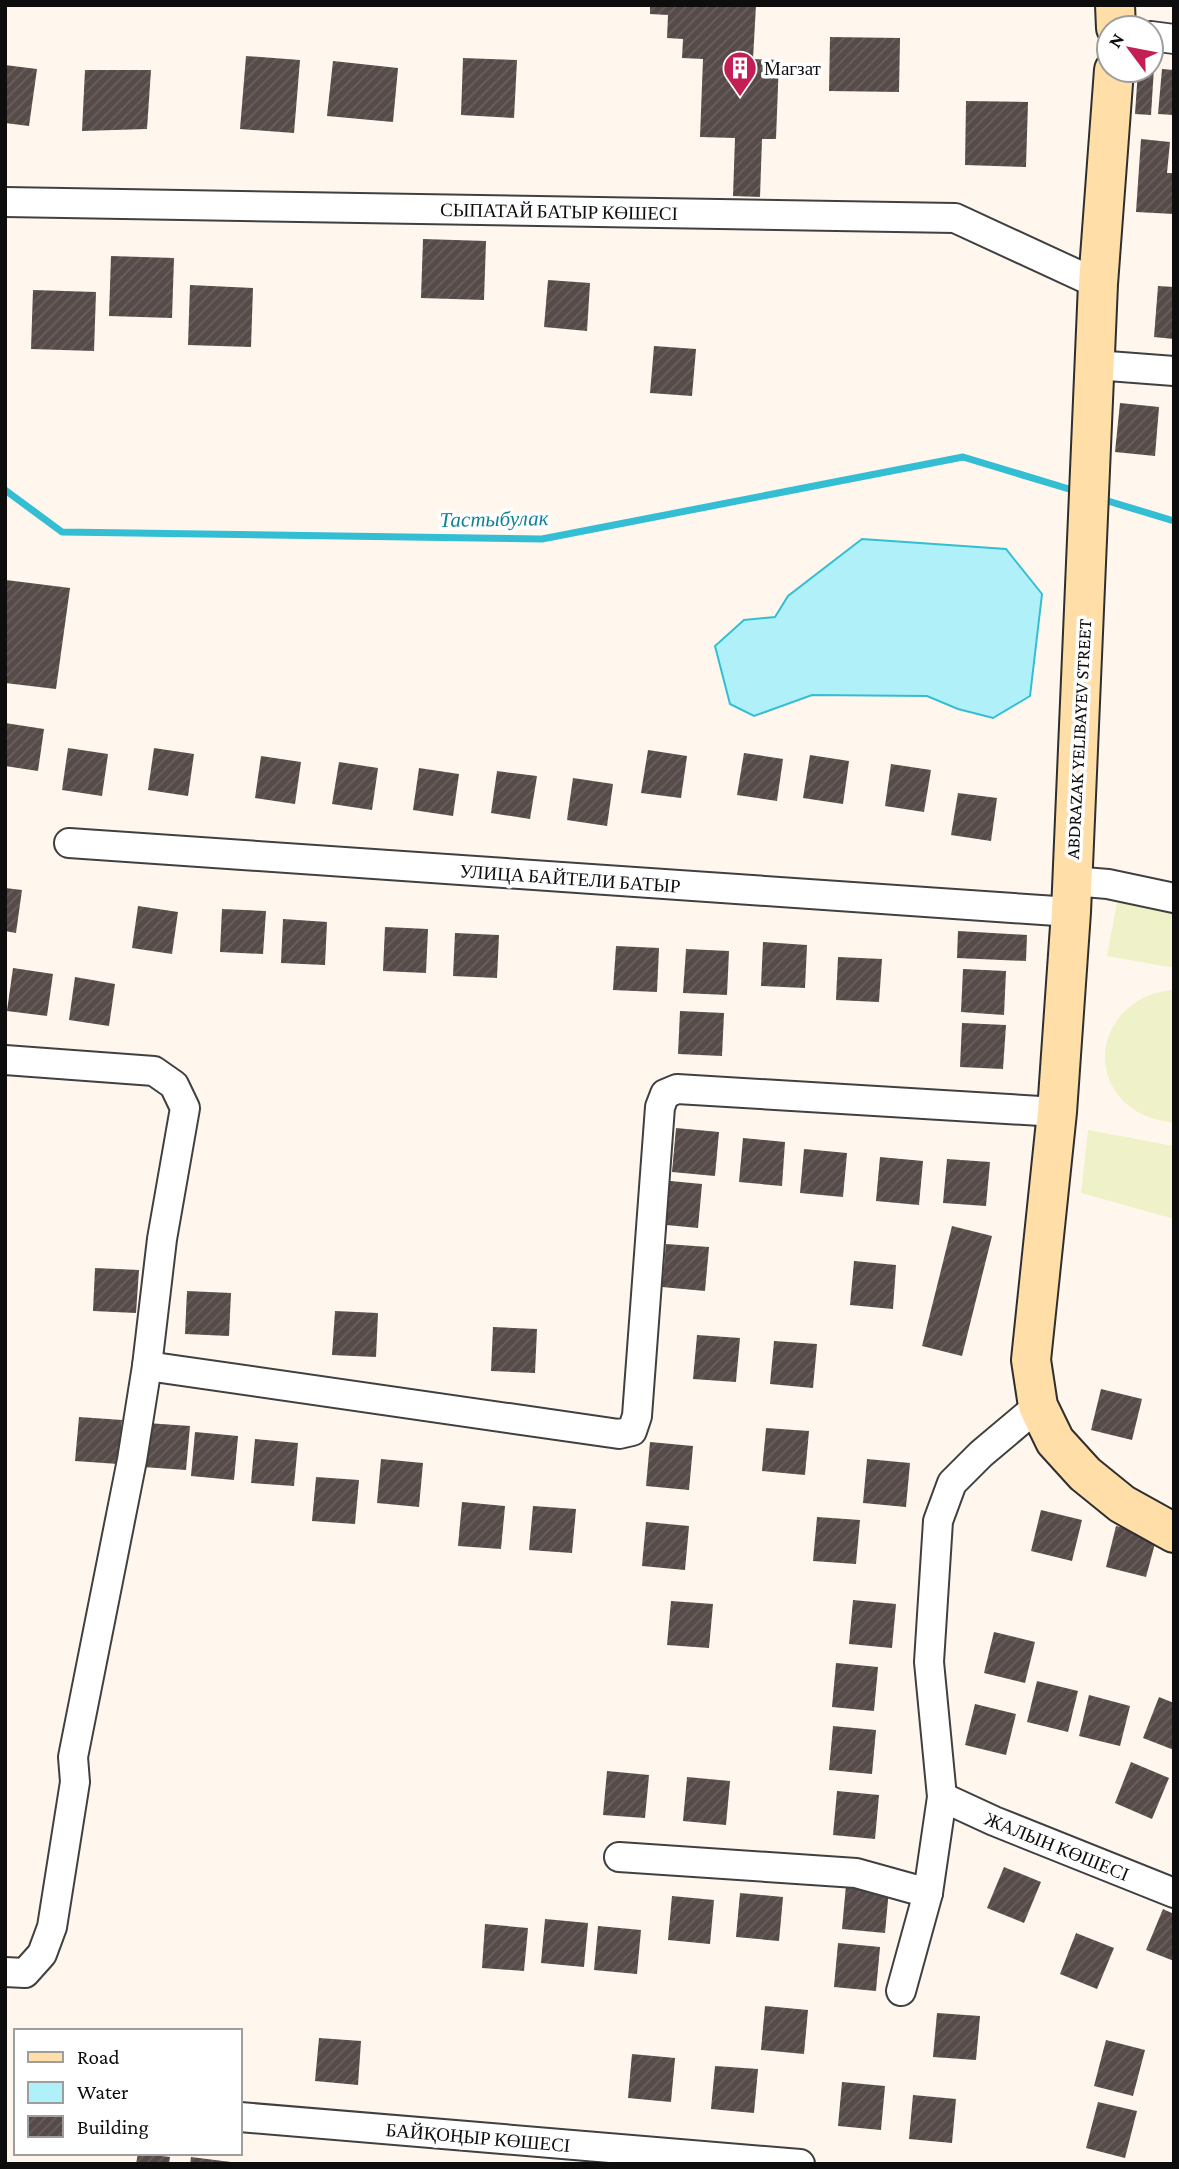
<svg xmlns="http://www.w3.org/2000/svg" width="1179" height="2169" viewBox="0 0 1179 2169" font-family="'Crimson Pro',serif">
<defs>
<pattern id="building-hatch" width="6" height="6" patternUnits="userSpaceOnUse" patternTransform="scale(1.75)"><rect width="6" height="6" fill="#564b49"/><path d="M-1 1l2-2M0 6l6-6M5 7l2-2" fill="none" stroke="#69605f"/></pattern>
</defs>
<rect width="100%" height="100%" fill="#fff7ed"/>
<!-- pitch -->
<g fill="#eff2c8">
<path d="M1117 902 1174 912V968L1107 956Z"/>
<path d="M1174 990V1123C1159 1120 1145 1118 1133 1109 1078 1069 1110 993 1174 990Z"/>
<path d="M1088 1130 1174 1146V1219L1081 1193Z"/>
</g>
<!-- water -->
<path fill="#b0f1f9" stroke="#34bed3" stroke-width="2" d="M862 539 1006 549 1042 594 1030 696 993 718 958 709 927 696 812 695 754 716 730 704 715 646 744 620 775 617 788 596Z"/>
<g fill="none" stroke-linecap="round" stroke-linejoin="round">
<!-- stream -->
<g stroke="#34bed3" stroke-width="7">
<path d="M5 490 62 532 542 539 963 457 1069 489"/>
<path d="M1108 501 1174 521"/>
</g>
</g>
<!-- building -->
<g fill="url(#building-hatch)">
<path d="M650 5H756L753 59 779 60 776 139H762L760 197 733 196 735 138 700 137 703 59 682 58 683 39 667 38 668 15 650 14Z"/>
<path d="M830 37 900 38 899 92 829 91Z"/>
<path d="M246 56 300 60 294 133 240 129Z"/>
<path d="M463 58 517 60 514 118 461 115Z"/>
<path d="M333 61 398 68 393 122 327 116Z"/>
<path d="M5 65 37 69 29 126 5 123Z"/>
<path d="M1151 67 1154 68 1151 115 1135 114 1138 70H1151Z"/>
<path d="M1162 69 1174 70V115L1158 114Z"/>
<path d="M85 70H151L147 129 82 131Z"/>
<path d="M966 101 1028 102 1026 167 965 165Z"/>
<path d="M1141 139 1170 142 1167 173H1174V214L1136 212Z"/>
<path d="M423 239 486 241 484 300 421 298Z"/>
<path d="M111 256 174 258 172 318 109 316Z"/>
<path d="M548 280 590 283 587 331 544 327Z"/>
<path d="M190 285 253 288 251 347 188 345Z"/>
<path d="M1158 286 1174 287V339L1154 337Z"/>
<path d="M33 290 96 292 94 351 31 349Z"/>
<path d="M654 346 696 349 692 396 650 393Z"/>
<path d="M1120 403 1159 407 1155 456 1115 452Z"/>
<path d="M6 580 70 588 56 689 5 683Z"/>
<path d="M5 723 44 729 38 771 5 766Z"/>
<path d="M68 748 108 754 102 796 62 790Z"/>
<path d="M154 748 194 754 188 796 148 790Z"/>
<path d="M648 750 687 756 681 798 641 793Z"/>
<path d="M744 753 783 759 777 801 737 795Z"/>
<path d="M810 755 849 761 843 804 803 798Z"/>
<path d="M261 756 301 762 295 804 255 798Z"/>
<path d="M339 762 378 768 372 810 332 804Z"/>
<path d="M891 764 931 770 924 812 885 806Z"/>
<path d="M419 768 459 774 453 816 413 810Z"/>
<path d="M497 771 537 776 530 819 491 813Z"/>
<path d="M573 778 613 784 607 826 567 820Z"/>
<path d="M958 793 997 798 991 841 951 835Z"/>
<path d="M5 888 22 890 16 933 5 931Z"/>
<path d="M138 906 178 912 172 954 132 948Z"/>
<path d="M222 909 266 911 263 954 220 952Z"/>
<path d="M283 919 327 922 325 965 281 963Z"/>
<path d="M385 927 428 929 426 973 383 971Z"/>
<path d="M958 931 1027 935 1026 961 957 958Z"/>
<path d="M455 933 499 935 497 978 453 976Z"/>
<path d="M763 942 807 945 805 988 761 986Z"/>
<path d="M616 946 659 948 657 992 613 990Z"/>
<path d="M686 949 729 951 727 995 683 993Z"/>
<path d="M838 957 882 959 879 1002 836 1000Z"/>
<path d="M13 968 53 974 47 1016 7 1011Z"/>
<path d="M963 969 1006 971 1004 1015 961 1012Z"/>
<path d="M75 977 115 984 109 1026 69 1020Z"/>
<path d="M680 1011 724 1013 722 1056 678 1054Z"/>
<path d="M962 1023 1006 1025 1003 1069 960 1067Z"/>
<path d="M676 1128 719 1132 715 1176 672 1172Z"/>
<path d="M743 1138 785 1142 782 1186 739 1182Z"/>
<path d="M804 1149 847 1153 843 1197 800 1193Z"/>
<path d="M880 1157 923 1161 919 1205 876 1201Z"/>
<path d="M947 1159 990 1162 986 1206 943 1203Z"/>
<path d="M660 1180 702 1184 698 1228 656 1224Z"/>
<path d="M952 1226 992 1236 962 1356 922 1346Z"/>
<path d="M666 1244 709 1247 705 1291 662 1287Z"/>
<path d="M854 1261 896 1265 893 1309 850 1305Z"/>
<path d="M95 1268 139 1270 136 1313 93 1311Z"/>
<path d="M187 1291 231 1293 229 1336 185 1334Z"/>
<path d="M335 1311 378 1313 376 1357 332 1355Z"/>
<path d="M493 1327 537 1329 535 1373 491 1371Z"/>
<path d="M697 1335 740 1338 736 1382 693 1379Z"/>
<path d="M774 1341 817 1344 813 1388 770 1384Z"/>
<path d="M1101 1389 1142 1399 1132 1440 1091 1430Z"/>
<path d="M79 1417 122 1420 118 1464 75 1461Z"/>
<path d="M147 1423 190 1426 186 1470 143 1467Z"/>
<path d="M766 1428 809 1431 805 1475 762 1471Z"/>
<path d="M195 1432 238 1436 234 1480 191 1476Z"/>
<path d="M255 1439 298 1443 294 1486 251 1483Z"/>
<path d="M650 1442 693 1446 689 1490 646 1486Z"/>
<path d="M381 1459 423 1463 419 1507 377 1503Z"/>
<path d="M867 1459 910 1463 906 1507 863 1503Z"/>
<path d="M316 1477 359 1480 355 1524 312 1521Z"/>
<path d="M462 1502 505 1506 501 1549 458 1546Z"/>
<path d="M533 1506 576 1509 572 1553 529 1550Z"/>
<path d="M1041 1510 1082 1520 1072 1561 1031 1551Z"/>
<path d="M817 1517 860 1520 856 1564 813 1561Z"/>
<path d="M646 1522 689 1526 685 1570 642 1566Z"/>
<path d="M1116 1526 1157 1536 1146 1577 1106 1567Z"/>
<path d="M853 1600 896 1604 892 1648 849 1644Z"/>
<path d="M671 1601 713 1604 709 1648 667 1645Z"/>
<path d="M994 1632 1035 1642 1025 1683 984 1673Z"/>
<path d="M836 1663 878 1667 874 1711 832 1707Z"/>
<path d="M1037 1681 1078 1691 1068 1732 1027 1722Z"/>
<path d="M1089 1695 1130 1706 1120 1746 1079 1736Z"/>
<path d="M1159 1697 1174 1703V1750L1143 1738Z"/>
<path d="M975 1704 1016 1714 1006 1755 965 1745Z"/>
<path d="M833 1726 876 1730 872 1774 829 1770Z"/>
<path d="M1131 1762 1169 1778 1152 1819 1115 1803Z"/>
<path d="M607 1771 649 1775 645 1818 603 1815Z"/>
<path d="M687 1777 730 1781 726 1825 683 1821Z"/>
<path d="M837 1791 879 1795 875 1839 833 1835Z"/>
<path d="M1004 1867 1041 1882 1024 1923 987 1908Z"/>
<path d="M846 1885 889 1889 885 1933 842 1929Z"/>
<path d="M740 1893 783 1897 779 1941 736 1937Z"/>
<path d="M672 1896 714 1900 710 1944 668 1940Z"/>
<path d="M1163 1909 1174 1914V1961L1146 1950Z"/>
<path d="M545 1919 588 1923 584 1967 541 1963Z"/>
<path d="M485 1924 528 1928 524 1971 482 1968Z"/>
<path d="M598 1926 641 1930 637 1974 594 1970Z"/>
<path d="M1076 1933 1114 1948 1097 1989 1060 1974Z"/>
<path d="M838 1943 880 1947 876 1991 834 1987Z"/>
<path d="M765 2006 808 2010 804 2054 761 2050Z"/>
<path d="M937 2013 980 2016 976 2060 933 2057Z"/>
<path d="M319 2038 361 2041 358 2085 315 2081Z"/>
<path d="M1106 2040 1145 2050 1133 2096 1094 2086Z"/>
<path d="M632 2054 675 2058 671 2102 628 2098Z"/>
<path d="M715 2066 758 2069 754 2113 711 2109Z"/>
<path d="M842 2082 885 2086 881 2130 838 2126Z"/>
<path d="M913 2095 956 2099 952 2143 909 2139Z"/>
<path d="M1098 2102 1137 2111 1125 2158 1086 2148Z"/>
<path d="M138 2153 170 2157 169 2164H136Z"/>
<path d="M191 2157 231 2162V2164H190Z"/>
</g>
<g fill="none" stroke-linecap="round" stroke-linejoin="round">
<!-- street casing -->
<g stroke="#404040" stroke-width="32">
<g id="street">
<path d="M1151 36 1174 39"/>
<path d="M5 202 955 218 1098 284"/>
<path d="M1095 365 1174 371"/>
<path d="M69 843 1071 912"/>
<path d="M1072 881 1108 884 1174 898"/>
<path d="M5 1060 154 1071 174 1085 185 1108 162 1239 147 1366 132 1460 73 1757 75 1782 52 1927 42 1954 25 1973 5 1972"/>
<path d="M147 1366 619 1434 632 1431 637 1416 660 1107 665 1094 677 1089 1057 1112"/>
<path d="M942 1797 994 1821 1174 1893"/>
<path d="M619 1857 856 1873 928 1893"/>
<path d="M901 1991 928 1893 942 1797 929 1662 938 1521 952 1483 981 1454 1038 1406"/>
<path d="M240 2117 800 2164"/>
</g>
</g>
<!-- secondary casing -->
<g stroke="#2f2f2f" stroke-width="42">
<g id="secondary">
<path d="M1115 5 1116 28"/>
<path d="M1114 70 1098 284 1071 912 1057 1112 1031 1360 1038 1406 1055 1441 1085 1474 1122 1504 1174 1533"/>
</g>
</g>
<!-- street -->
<use href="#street" stroke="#fff" stroke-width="28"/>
<!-- secondary -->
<use href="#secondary" stroke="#ffdea8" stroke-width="38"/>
</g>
<!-- icons -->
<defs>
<g id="building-pin" transform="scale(1.75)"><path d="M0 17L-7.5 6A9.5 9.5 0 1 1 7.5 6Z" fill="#c31f54" stroke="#fff"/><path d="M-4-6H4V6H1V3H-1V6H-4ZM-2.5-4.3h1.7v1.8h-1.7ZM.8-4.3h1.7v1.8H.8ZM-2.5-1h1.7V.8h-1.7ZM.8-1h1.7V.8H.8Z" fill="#fff"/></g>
</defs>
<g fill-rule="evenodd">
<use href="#building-pin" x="740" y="68"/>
</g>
<g text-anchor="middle" stroke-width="7" stroke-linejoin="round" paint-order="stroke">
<!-- poi labels -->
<g font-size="19" fill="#0d0d0d" stroke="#fff" text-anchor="start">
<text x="764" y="75">Магзат</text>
</g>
<!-- street labels -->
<g font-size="19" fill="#0d0d0d" stroke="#fff">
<text transform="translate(559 211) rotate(1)" y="7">СЫПАТАЙ БАТЫР КӨШЕСІ</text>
<text transform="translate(1078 739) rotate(-87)" y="7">ABDRAZAK YELIBAYEV STREET</text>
<text transform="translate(570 878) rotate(4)" y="7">УЛИЦА БАЙТЕЛИ БАТЫР</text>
<text transform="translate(1057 1846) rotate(22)" y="7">ЖАЛЫН КӨШЕСІ</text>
<text transform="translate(478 2137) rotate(5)" y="7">БАЙҚОҢЫР КӨШЕСІ</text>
</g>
<!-- water labels -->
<g font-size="21" font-style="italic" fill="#118095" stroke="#fff">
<text transform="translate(494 519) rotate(-1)" y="7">Тастыбулак</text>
</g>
</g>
<!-- border -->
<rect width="1179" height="2169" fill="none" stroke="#0d0d0d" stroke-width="14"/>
<!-- legend -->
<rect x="14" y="2029" width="228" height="126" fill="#ffffff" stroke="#9e9e9e" stroke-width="2"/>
<rect x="28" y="2052" width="35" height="10" fill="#ffdea8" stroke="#9e9e9e" stroke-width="2"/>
<text x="77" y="2064" font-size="21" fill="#0d0d0d">Road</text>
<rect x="28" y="2082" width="35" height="21" fill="#b0f1f9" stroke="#9e9e9e" stroke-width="2"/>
<text x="77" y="2099" font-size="21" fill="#0d0d0d">Water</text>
<rect x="28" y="2116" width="35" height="21" fill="url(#building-hatch)" stroke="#9e9e9e" stroke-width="2"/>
<text x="77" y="2134" font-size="21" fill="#0d0d0d">Building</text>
<!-- north arrow -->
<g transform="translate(1130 49) rotate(302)"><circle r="33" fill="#ffffff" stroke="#9e9e9e" stroke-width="2"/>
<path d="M0-5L12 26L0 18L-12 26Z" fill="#c31f54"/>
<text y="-10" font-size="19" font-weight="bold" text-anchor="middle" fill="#0d0d0d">N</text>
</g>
</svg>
